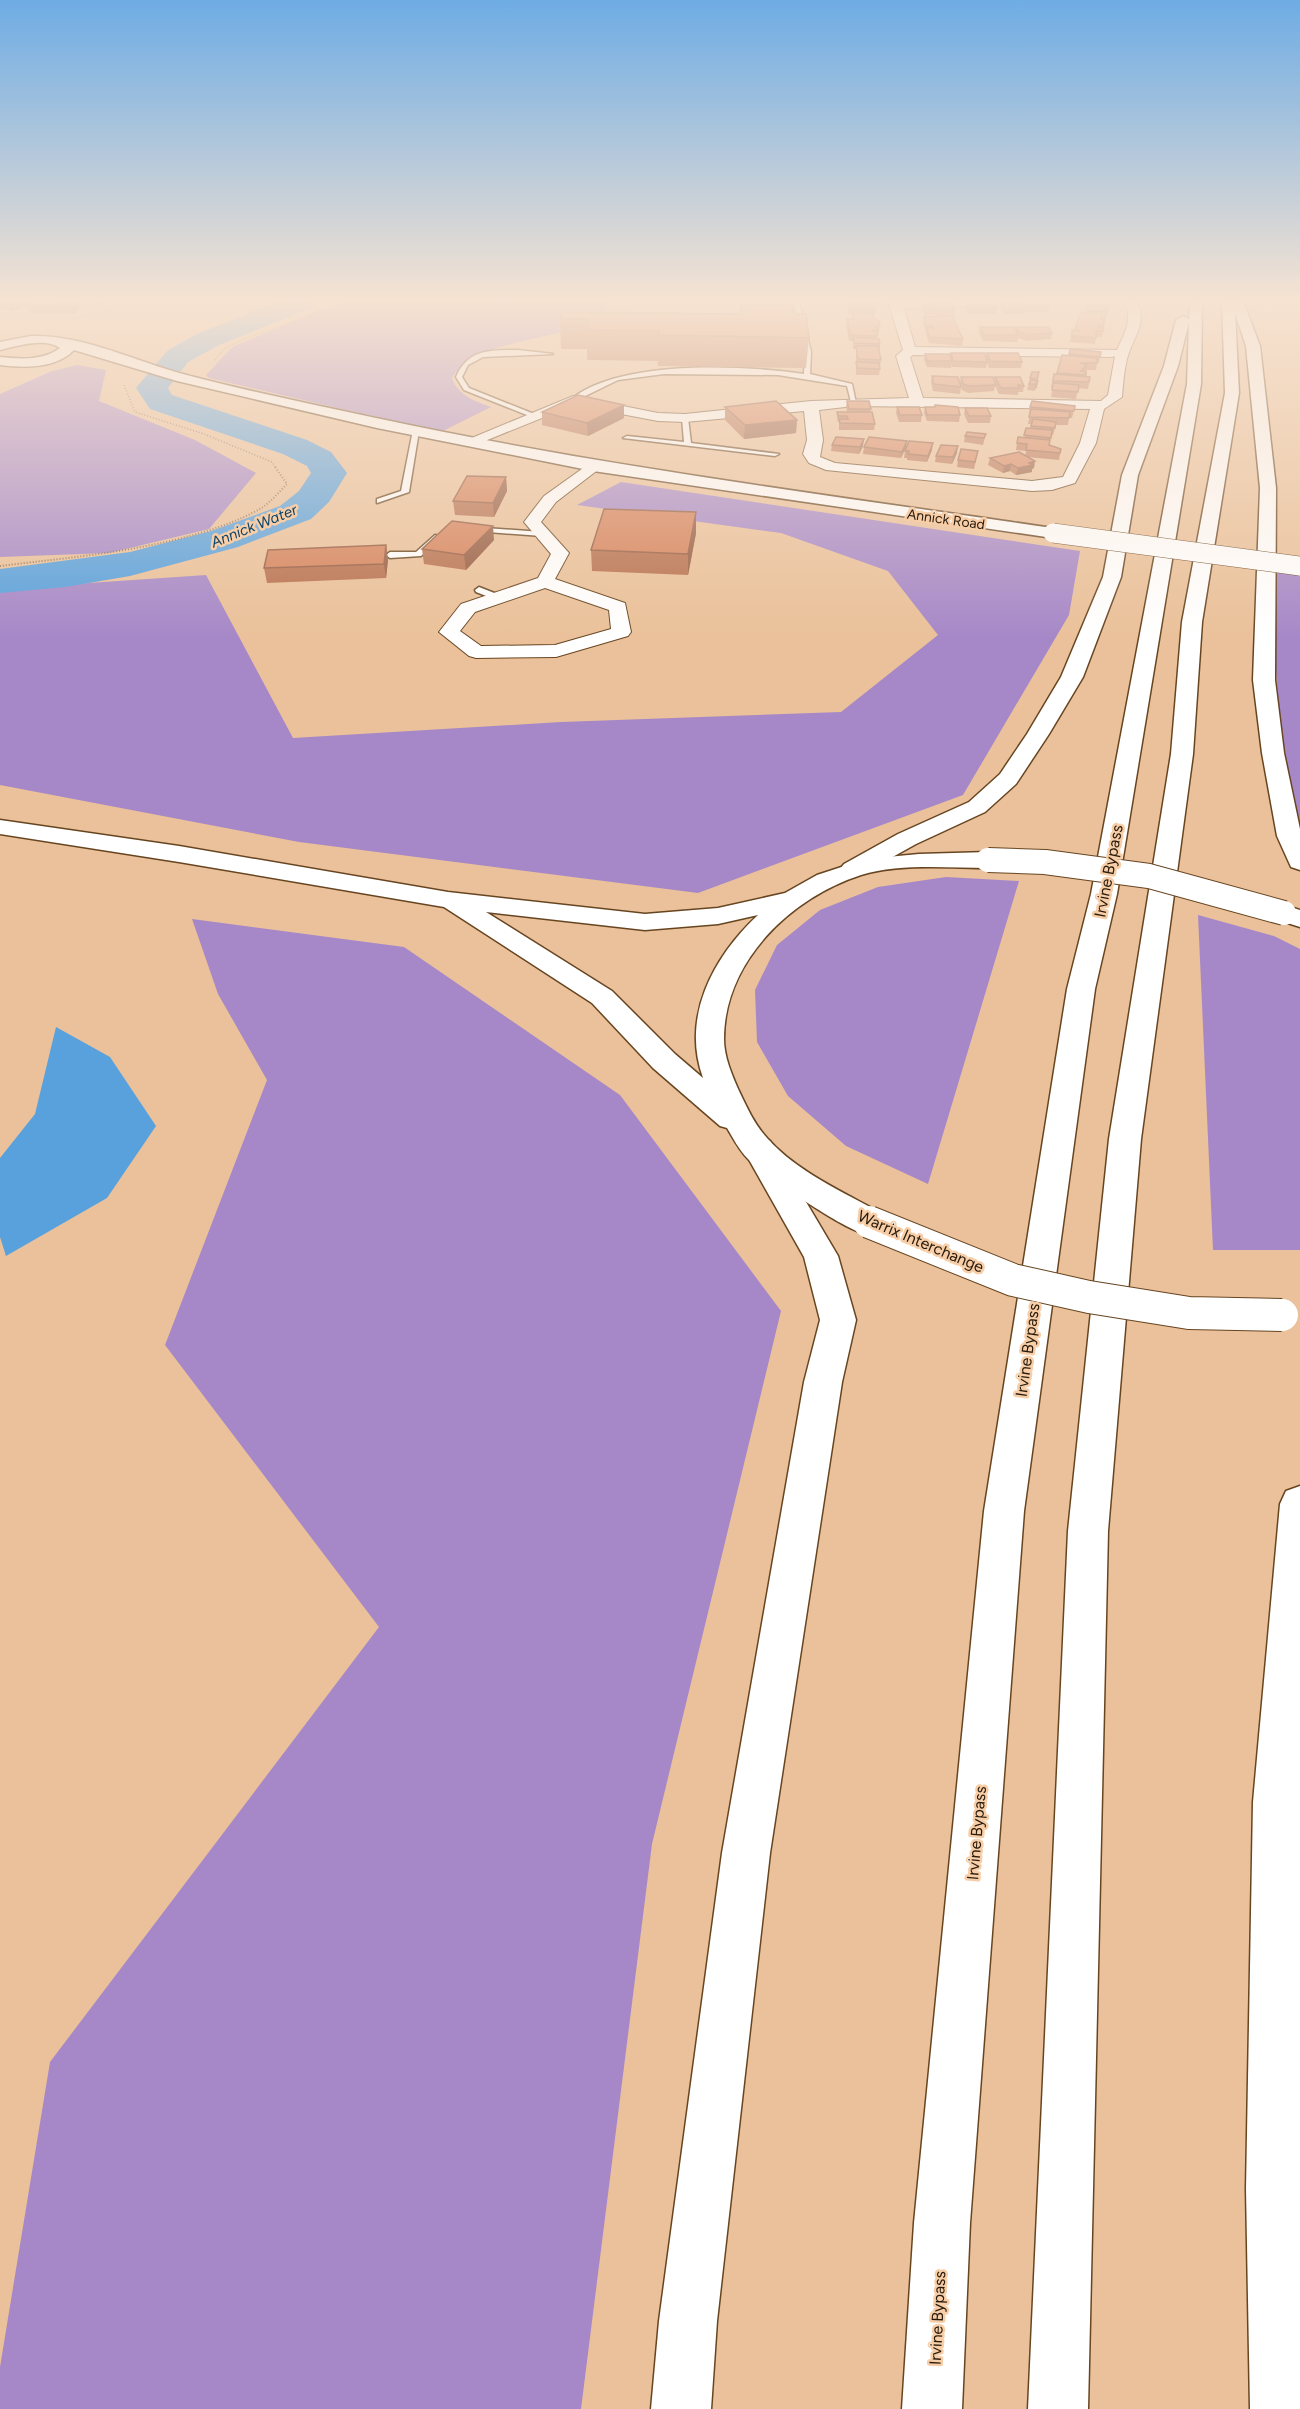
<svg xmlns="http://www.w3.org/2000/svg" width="1300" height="2409" viewBox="0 0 1300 2409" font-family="Figtree,sans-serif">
<rect width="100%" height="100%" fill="#eac19a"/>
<!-- green -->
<g fill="#a688c8">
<path d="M353 301H610L605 313C594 319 583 326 571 329 537 341 472 344 452 378 458 395 474 401 491 407L441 432 209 378 206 375 232 347 316 312Z"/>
<path d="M77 365 106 370 99 401 195 440 256 473 209 529 109 553 0 557V394L52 371Z"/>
<path d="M621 482 1080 551 1069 615 963 795 698 893 299 842 0 785V589L206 575 293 738 561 722 841 712 938 635 888 571 781 533 577 505Z"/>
<path d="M1269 562 1300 566V860L1286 822Z"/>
<path d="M946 877 1019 881 928 1184 846 1146 788 1096 757 1042 755 990 777 945 820 910 878 887Z"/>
<path d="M1198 915 1274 936 1300 949V1250H1213Z"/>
<path d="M192 919 404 947 620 1095 781 1311 652 1844 581 2409H0V2367L50 2062 379 1627 165 1345 267 1080 218 994Z"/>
</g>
<!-- water -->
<path fill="#58a1dd" d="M56 1027 110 1057 156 1126 107 1198 6 1256 0 1237V1158L35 1114Z"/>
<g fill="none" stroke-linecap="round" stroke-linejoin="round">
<!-- river -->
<path fill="#58a1dd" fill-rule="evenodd" d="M280 301H317L314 307 217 346 188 362 168 388 172 395 307 440 331 452 347 473 329 502 311 519 238 547 130 576 65 587 0 593V569L130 552 211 531 280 506 299 491 311 473 307 466 283 454 150 409 136 388 168 350 197 334Z"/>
<!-- lane casing -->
<g stroke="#674521" stroke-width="3">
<g id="lane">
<path d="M793 301H799L811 352 810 374 852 384 856 403 851 402 847 386 778 375 664 374 618 380 575 401 570 400C618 359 743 365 804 374L805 352Z"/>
<path d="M518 350 553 354 483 357 468 365 462 377 469 388 534 414 532 417 464 390 456 377C468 349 490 350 518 350Z"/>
<path d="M685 416 688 418 691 443 779 454 775 456 623 438 627 436 684 442 682 418Z"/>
<path d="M413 430 419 431 409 492 377 503V499L401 491Z"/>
<path d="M471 527 542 532 546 534 542 536 474 531H471Z"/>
<path d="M435 535 442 537 421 556 390 558 386 555 390 552H416Z"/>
<path d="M479 587 502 596 503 598 499 601 476 592 475 590Z"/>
</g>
</g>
<!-- street casing -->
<g stroke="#674521" stroke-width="2">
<g id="street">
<path d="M888 301H1033L1027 305 904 308 915 347 1117 350C1124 334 1134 319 1124 301H1136C1149 322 1132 339 1127 359 1124 371 1123 384 1122 397L1104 409 1096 443 1075 483 1052 490 1032 491 826 470 809 463 803 454 807 440 804 411 685 422 658 421 574 405 475 445H465L462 442 573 396 658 413 685 414 811 401 909 398 896 356 903 350ZM913 355 1112 357 1115 356 1108 395 1101 401 923 398 910 357ZM854 406 1090 409 1080 443 1063 477 1032 481 835 463 820 457 823 440 819 410Z"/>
<path d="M593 461 599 463 601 466 599 469 556 502 541 522 569 553 555 579 625 603 631 632 628 636 556 657 476 658 469 656 439 632 461 604 538 578 551 554 524 522 544 496ZM545 588 609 610 611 629 555 645 481 646 460 631 475 612Z"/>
</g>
</g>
<!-- secondary casing -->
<g stroke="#674521" stroke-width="3">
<path id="secondary" d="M31 336C81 334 135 361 183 374 246 391 312 404 376 418 600 466 827 495 1053 528L1062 533 1053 538 593 471 377 428 177 381 74 350C56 369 24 368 0 365V357C20 359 43 361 60 348 45 337 17 346 0 350V342Z"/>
</g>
<!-- primary casing -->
<g stroke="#674521" stroke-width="3">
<g id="primary">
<path d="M0 820 179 846 448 892 645 914 718 908 785 893 817 875 866 859 919 854 988 852 997 855 1001 860 997 865 988 868C948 868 900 863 861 875 790 898 724 962 724 1039 724 1057 732 1075 739 1091 747 1108 755 1125 767 1138 796 1171 843 1192 881 1213L886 1222 881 1231C877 1232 872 1235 867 1234 846 1232 765 1175 748 1159 739 1150 733 1138 727 1128L720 1126 653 1068 592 1003 444 907 179 862 0 834ZM486 912 645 930 718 924 758 915C713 957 681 1017 703 1078L675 1054 612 991Z"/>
<path d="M1284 905 1300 910V927L1275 919 1271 913 1275 907Z"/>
</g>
</g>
<!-- highway casing -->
<g stroke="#674521" stroke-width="3">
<g id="highway">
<path d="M1190 301H1202L1201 384 1117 894 1095 989 1024 1511 970 2223 962 2409H902L914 2223 984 1511 1067 989 1091 894 1187 384 1189 322 1178 366 1138 475 1121 577 1083 677 1049 734 1016 784 985 812 916 844 862 874 853 877 844 874 840 869 844 864 898 834 969 802 1000 774 1027 734 1061 677 1103 577 1122 475 1164 366 1176 320 1183 316 1189 319Z"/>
<path d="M1222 301H1243L1260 346 1276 488 1275 680 1284 753 1300 829V870L1291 867 1277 836 1262 753 1253 680 1260 488 1246 346 1235 313 1239 393 1202 622 1193 754 1141 1139 1108 1531 1088 2409H1028L1068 1531 1109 1139 1171 754 1182 622 1225 393Z"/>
<path d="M759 1138 770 1141 838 1256 856 1320 842 1382 770 1853 717 2321 711 2409H651L659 2321 722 1853 804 1382 820 1320 804 1257 743 1149 748 1141Z"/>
<path d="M1300 1486V2409H1250L1246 2189 1253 1802 1280 1504 1286 1491Z"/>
</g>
</g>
<!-- path-far1 -->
<g stroke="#8d7156" stroke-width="1.5" stroke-dasharray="1 2" stroke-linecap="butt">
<path d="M75 318 141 301"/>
<path d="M215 360 223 350 237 342 347 301"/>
<path d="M124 385 135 412 204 434 272 462 276 468"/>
</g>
<!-- path -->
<path stroke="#8d7156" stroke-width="2" stroke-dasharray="1 2" stroke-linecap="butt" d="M0 566C81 556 188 548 260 509 270 503 279 492 287 484L275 467"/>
<!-- lane -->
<use href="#lane" fill="#fff" fill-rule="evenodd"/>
<!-- street -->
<use href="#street" fill="#fff" fill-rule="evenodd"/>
<!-- secondary -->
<use href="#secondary" fill="#fff" fill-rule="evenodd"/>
<!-- primary -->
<use href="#primary" fill="#fff" fill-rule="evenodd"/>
<!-- highway -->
<use href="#highway" fill="#fff" fill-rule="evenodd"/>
<!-- secondary-bridge casing -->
<g stroke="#674521" stroke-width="20" stroke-linecap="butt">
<path id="secondary-bridge" d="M1053 533 1300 566"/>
</g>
<!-- primary-bridge-far1 casing -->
<g stroke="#674521" stroke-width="26" stroke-linecap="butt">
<path id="primary-bridge-far1" d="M988 860 1045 862 1149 876 1284 913"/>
</g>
<!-- primary-bridge casing -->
<g stroke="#674521" stroke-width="34" stroke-linecap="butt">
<path id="primary-bridge" d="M869 1222 1013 1280 1089 1297 1189 1313 1282 1315"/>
</g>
<!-- secondary-bridge -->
<use href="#secondary-bridge" stroke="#fff" stroke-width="19"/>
<!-- primary-bridge-far1 -->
<use href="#primary-bridge-far1" stroke="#fff" stroke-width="24"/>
<!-- primary-bridge -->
<use href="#primary-bridge" stroke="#fff" stroke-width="32"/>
</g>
<!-- wall -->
<g fill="#b7704e">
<path d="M0 301H80L81 306 74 314 29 313 27 306 11 311 0 308Z"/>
<path d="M88 301H115L99 305Z"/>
<path d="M740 301H792L793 313 809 338 806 368 658 366V361L587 360V349H561L560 319 740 314Z"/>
<path d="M847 301H869L868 303 876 308 875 314H874V319L880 326 879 332H876L877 339 880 344V350H879L881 360 879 375H856V349H853V341H849L846 325 847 319H852V315H848Z"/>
<path d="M1023 301H1046L1049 306 1048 312H1025V311L1024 314H1003L1000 308 1001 302 1022 303Z"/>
<path d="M1087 301H1109L1106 318H1102L1105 319 1102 337H1096L1095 344 1070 342 1072 330H1075L1081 312H1087V310H1085Z"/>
<path d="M922 302 955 310 954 316 924 315 921 308Z"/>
<path d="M965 302 997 308 996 314H967L965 308Z"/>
<path d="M924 317 963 339 962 346 929 343 926 334 927 332H926L923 323Z"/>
<path d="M980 327 1015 330 1016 327 1052 333 1051 339 1027 341 1018 338 1017 342 983 341 979 333Z"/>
<path d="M1070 349 1101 352 1099 363H1097L1096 370H1087L1086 376 1090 377 1088 389 1078 388 1076 399 1051 397 1053 387H1051L1054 374H1056L1062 355 1069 356Z"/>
<path d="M951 353 986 357 987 353 1022 362 1021 368H989L987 363 986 368 952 367V364L951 368 927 367 924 360 925 354 951 357Z"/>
<path d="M1039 372 1037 387 1034 391 1027 390 1030 378Z"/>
<path d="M932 376 961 387 960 394 933 391 931 383Z"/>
<path d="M961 377 994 382 995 377 1024 386 1023 392H1018V395L999 394 995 386 994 391 968 393 962 390 960 383Z"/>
<path d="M847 401 871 409 870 412 875 424 874 430H839V422H838L837 418V412H847L846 407Z"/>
<path d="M624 405V418L588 436 542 425V412Z"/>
<path d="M935 405 960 415 959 422 927 421 924 413 925 407H934Z"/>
<path d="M1075 406 1072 418H1069L1068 425H1056L1053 435H1051L1049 445 1061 449 1059 460 1027 457 1034 468 1032 469V472L1016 475 1010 471 1003 473 988 465 990 458 1025 456 1026 451 1016 450 1017 443 1024 438 1026 428 1030 429 1031 424H1028L1030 414H1029L1030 407Z"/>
<path d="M725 407 797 420 796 433 744 439 725 420Z"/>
<path d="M897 407 922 415 921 422H899L896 413Z"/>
<path d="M965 408 991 416 990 423H968L964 414Z"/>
<path d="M986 434 984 441 983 445 964 442 965 436Z"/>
<path d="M832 445 863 446 859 454 831 451Z"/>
<path d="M864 447H906L901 458 863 454Z"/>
<path d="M932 450 927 462 907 460V458H904L905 451Z"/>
<path d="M978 451 974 469 957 467 958 460Z"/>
<path d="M957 453 952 464 935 462 936 456Z"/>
<path d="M506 477 507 491 494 517 455 515 453 501Z"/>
<path d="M696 512V533L688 575 592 571 591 550Z"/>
<path d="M494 540 466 570 424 564 422 549Z"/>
<path d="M386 545 388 560 386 578 267 583 264 568Z"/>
</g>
<!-- shaded-wall -->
<g fill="#955b40">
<path d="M8 301H26L27 306 11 311Z"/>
<path d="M69 301H80L81 306 74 314 71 303Z"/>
<path d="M98 301H115L99 305Z"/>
<path d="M1039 372 1037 383 1038 381 1037 387 1034 391Z"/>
<path d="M624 405V418L588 436 587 423Z"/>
<path d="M797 420 796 433 744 439 745 425Z"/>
<path d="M864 439 863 446 859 454 860 447Z"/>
<path d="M907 441 906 447 901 458 902 452Z"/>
<path d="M933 443 932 450 927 462 928 456Z"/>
<path d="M958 446 957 453 952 464 953 457Z"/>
<path d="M1035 461 1034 468 1032 469V472L1016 475 1018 468 1029 463Z"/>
<path d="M1011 464 1010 471 1003 473 1004 466Z"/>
<path d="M506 477 507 491 494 517 493 503Z"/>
<path d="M696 512V533L688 575V554Z"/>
<path d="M493 526 494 540 466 570 464 555Z"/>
<path d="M386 545 388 560 386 578 384 564Z"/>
</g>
<!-- building -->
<g fill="#d5825b" stroke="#955b40" stroke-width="1.5">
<path d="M28 301H72L71 303Z"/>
<path d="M741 301H792L793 313 806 314 809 338 658 335 659 331 586 330 589 319H560L562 312 741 314Z"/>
<path d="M970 301 994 302 997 308H968L965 302Z"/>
<path d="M1023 301H1046L1049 306H1026Z"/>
<path d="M1087 301H1109L1108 305 1086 304Z"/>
<path d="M848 302 875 303 876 308 849 309Z"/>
<path d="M922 302 940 303 952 302 955 310 925 309Z"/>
<path d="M1001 302 1022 303 1025 309 1004 308Z"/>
<path d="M1088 305 1109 307 1107 312 1087 311Z"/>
<path d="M1081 312 1102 313 1101 319H1105L1103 326 1098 325V328H1104L1103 331H1096V338L1072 336V330L1080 331 1075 329Z"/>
<path d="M853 313H873L874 318H872L879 321 880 326H876L877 330H871L877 332 878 336 850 335 847 319H853Z"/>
<path d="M952 316 963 339 929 337 927 328H934L933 326H926L924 317Z"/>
<path d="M980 327H1014L1018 335H984Z"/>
<path d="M1016 327H1048L1052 333 1028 335 1019 332Z"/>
<path d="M853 337 879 339 880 344 854 343Z"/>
<path d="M856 346H878L881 360 858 359Z"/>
<path d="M1070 349 1101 352 1100 357 1069 354Z"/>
<path d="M951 353H985L987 362 953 361Z"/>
<path d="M987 353H1018L1022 362 990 361Z"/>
<path d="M925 354H950L952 361H927Z"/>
<path d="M1062 355 1097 358V363H1080L1087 365 1081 371 1086 372V375L1057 373Z"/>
<path d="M856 362 879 363 880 369 857 368Z"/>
<path d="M1032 372H1039L1037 379 1030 378Z"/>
<path d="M1054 374 1090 377 1089 382 1053 381Z"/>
<path d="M932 376 958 377 961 387 934 384Z"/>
<path d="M961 377H993L996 385 969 386 963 384Z"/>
<path d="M995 377H1020L1024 386 1018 385 1019 388H1001Z"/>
<path d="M1031 380 1038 381 1036 384H1029Z"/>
<path d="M1053 383 1079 385 1078 392 1052 390Z"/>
<path d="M578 395 624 405 587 423 542 412Z"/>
<path d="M776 401 797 420 745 425 725 407Z"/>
<path d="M847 401H869L871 409H849Z"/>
<path d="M1032 401 1075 406 1074 411 1030 407Z"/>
<path d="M935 405 958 407 960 415H927L925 407H935Z"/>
<path d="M897 407H919L922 415H900Z"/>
<path d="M965 408H987L991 416H969Z"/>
<path d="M1031 409 1070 412 1069 418 1029 417Z"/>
<path d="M837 412H872L875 424 840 423 839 419H848L847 416H838Z"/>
<path d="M1033 419 1056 422 1055 428 1031 426Z"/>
<path d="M1026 428 1052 430 1051 438 1024 435Z"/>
<path d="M967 432 986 434 984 438 965 436Z"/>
<path d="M836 437 864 439 860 447 832 445Z"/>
<path d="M869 437 907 441 902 452 864 447Z"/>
<path d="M1018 437 1050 440 1049 445 1061 449 1060 453 1026 450 1027 444 1017 443Z"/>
<path d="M909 441 933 443 928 456 908 454 909 451H905Z"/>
<path d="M941 445 958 446 953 457 936 456Z"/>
<path d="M961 449 978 451 975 462 958 460Z"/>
<path d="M1019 452 1035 461 1029 463 1033 465 1018 468 1011 464 1004 466 990 458Z"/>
<path d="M467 476 506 477 493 503 453 501Z"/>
<path d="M604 509 696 512 688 554 591 550Z"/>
<path d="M452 521 493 526 464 555 422 549Z"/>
<path d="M386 545 384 564 264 568 268 550Z"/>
</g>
<!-- sky -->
<linearGradient id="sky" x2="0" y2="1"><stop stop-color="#6eace4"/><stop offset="0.47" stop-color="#f6e3d2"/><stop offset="1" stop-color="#f6e3d2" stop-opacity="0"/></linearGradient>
<rect width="1300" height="638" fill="url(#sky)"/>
<g text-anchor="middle" stroke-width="5" stroke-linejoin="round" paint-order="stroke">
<!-- far-street labels -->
<g font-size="14" fill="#281a0b" stroke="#f7cea7">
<text transform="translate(946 519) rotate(8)" y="5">Annick Road</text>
</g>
<!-- far-water labels -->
<g font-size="15" font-style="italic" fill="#0a436a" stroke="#f7cea7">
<text transform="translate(254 526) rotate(-22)" y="5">Annick Water</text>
</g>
<!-- street labels -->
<g font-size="16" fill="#281a0b" stroke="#f7cea7">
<text transform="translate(1108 871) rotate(-79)" y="6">Irvine Bypass</text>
<text transform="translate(921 1241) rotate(23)" y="6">Warrix Interchange</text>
<text transform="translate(1027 1350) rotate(-82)" y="6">Irvine Bypass</text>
<text transform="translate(976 1833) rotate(-85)" y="6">Irvine Bypass</text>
<text transform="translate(937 2318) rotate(-87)" y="6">Irvine Bypass</text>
</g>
</g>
</svg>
